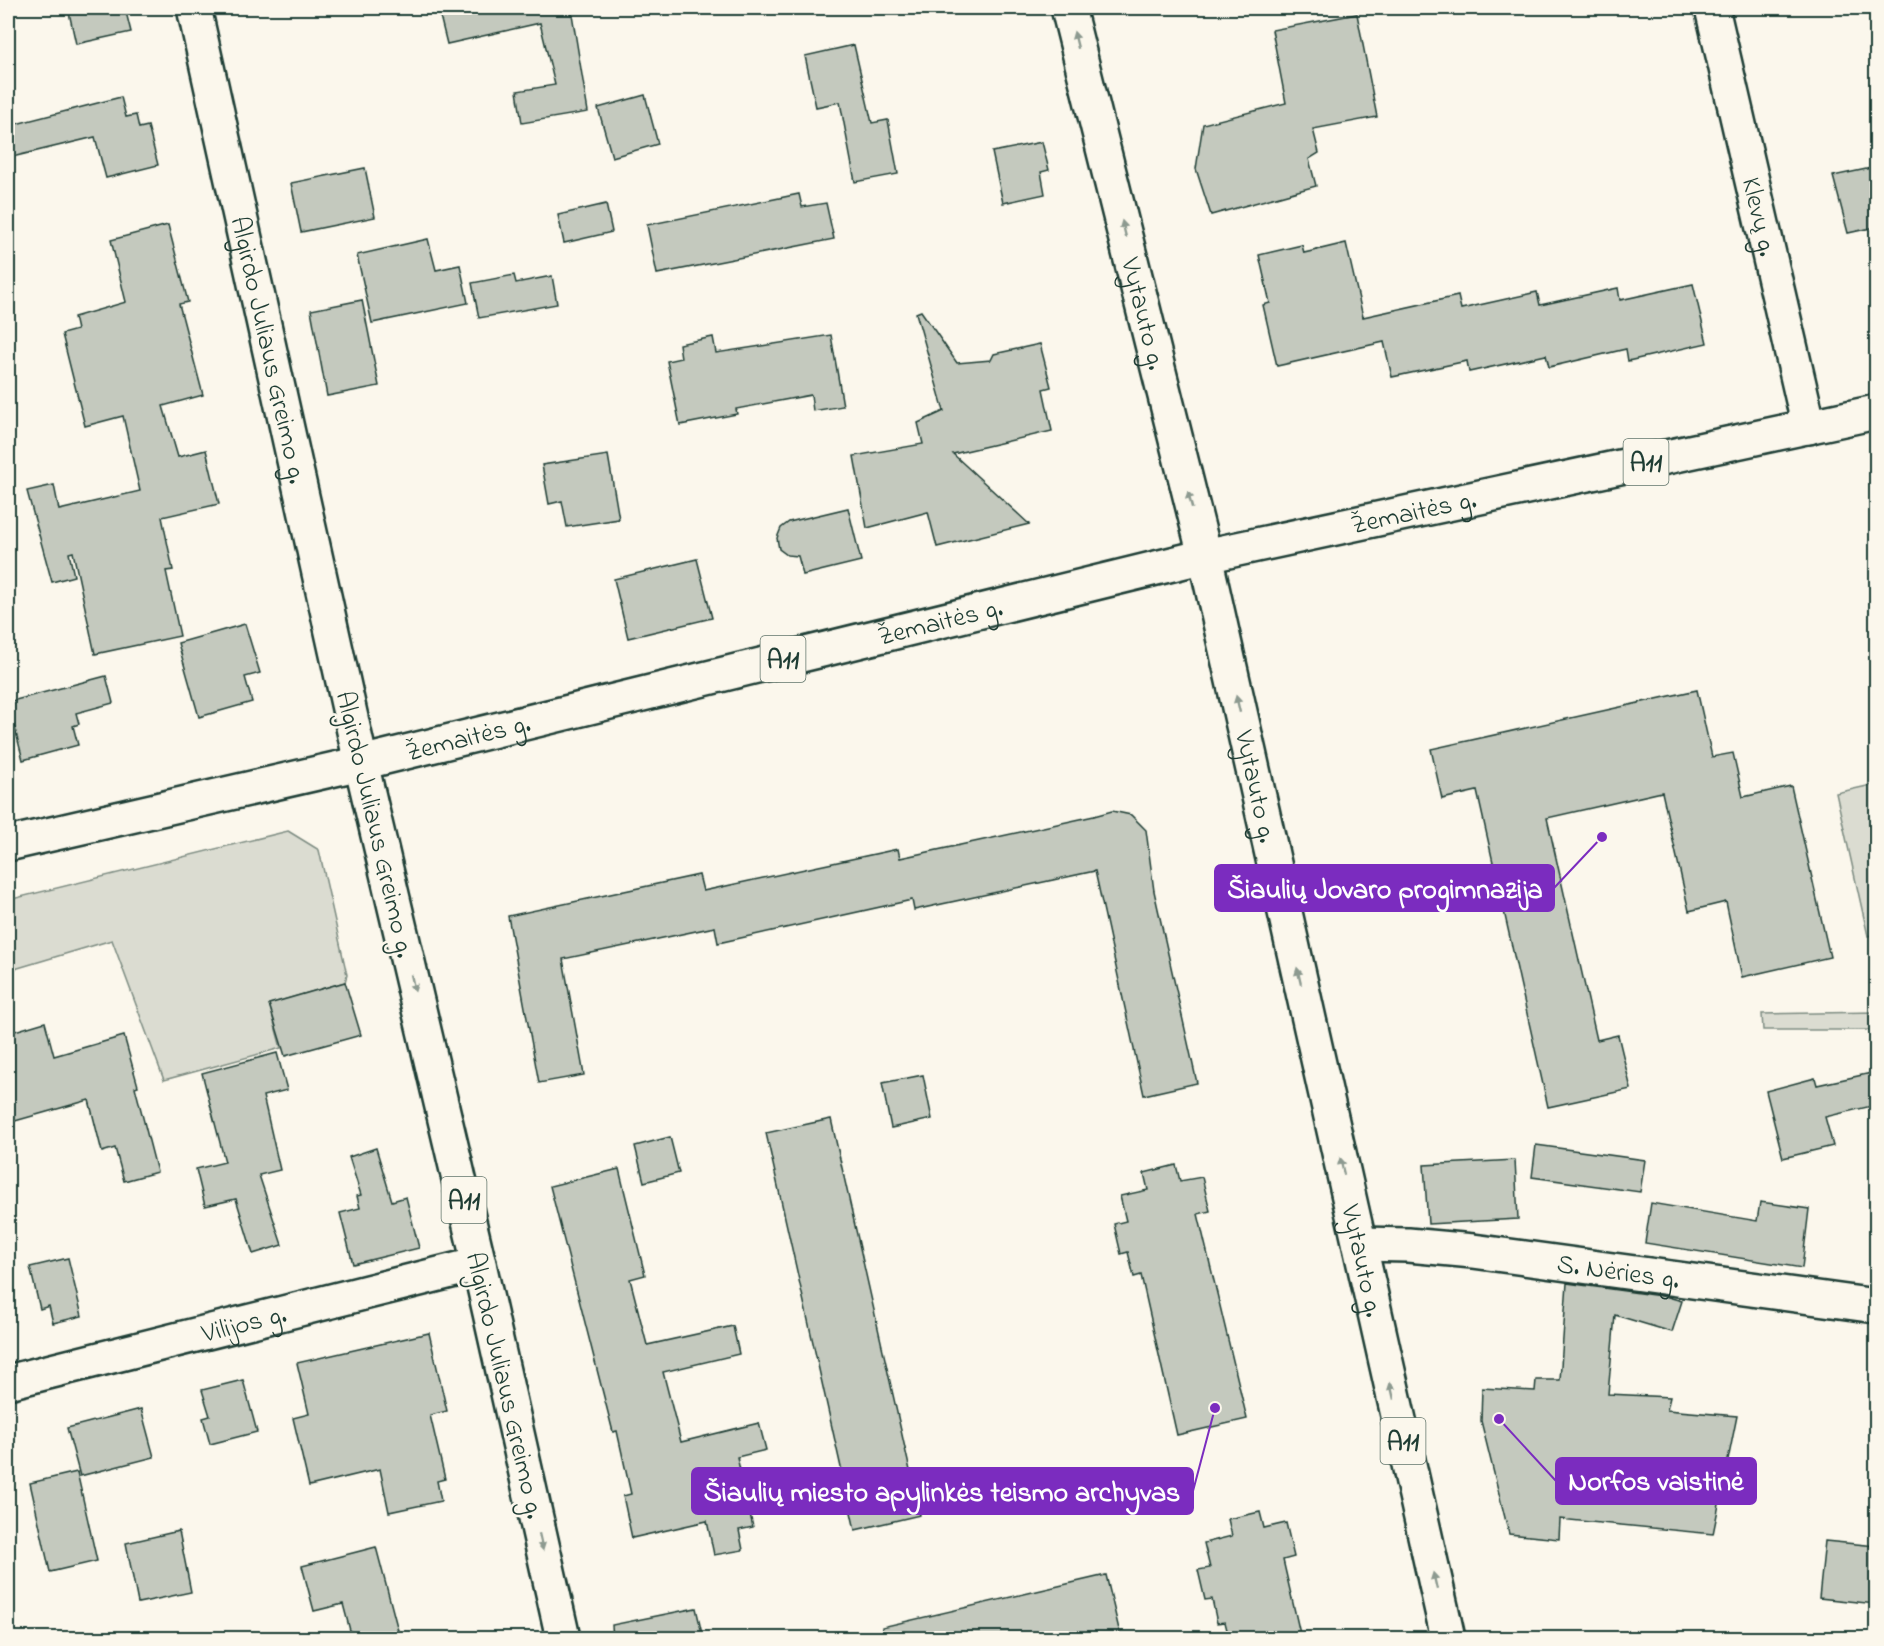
<svg xmlns="http://www.w3.org/2000/svg" width="1884" height="1646" viewBox="0 0 1884 1646" font-family="'Indie Flower',sans-serif">
<rect width="100%" height="100%" fill="#fbf7ec"/>
<filter id="ink" filterUnits="userSpaceOnUse"><feTurbulence type="fractalNoise" baseFrequency=".0167" numOctaves="2"/><feDisplacementMap in="SourceGraphic" scale="12" xChannelSelector="R" yChannelSelector="G"/><feConvolveMatrix kernelMatrix="1 2 1 2 8 2 1 2 1" color-interpolation-filters="sRGB"/></filter>
<g filter="url(#ink)">
<!-- green -->
<g fill="#dbdcd1" stroke="#7d8c82" stroke-width="1.5">
<path d="M1876 784V934L1868 936 1836 793Z"/>
<path d="M288 831 319 850 347 975 345 982 269 1004 281 1048 164 1080 112 940 8 971V900Z"/>
<path d="M1876 1012V1030H1763L1762 1014Z"/>
</g>
<!-- building -->
<g fill="#c4c9be" stroke="#1f3d34" stroke-width="1.5">
<path d="M68 8H125L131 32 76 44Z"/>
<path d="M438 8H571L588 112 522 123 517 91 555 85 540 23 447 44Z"/>
<path d="M1357 14 1377 117 1313 129 1319 153 1309 159 1316 186 1211 215 1196 169 1203 124 1286 103 1272 30Z"/>
<path d="M854 45 872 123 888 120 898 174 855 182 840 102 816 107 805 56Z"/>
<path d="M645 95 658 144 612 157 598 108Z"/>
<path d="M121 97 126 117 136 115 139 128 148 126 158 165 106 178 95 137 8 158V126Z"/>
<path d="M1042 142 1049 170 1041 172 1045 194 1003 203 992 152Z"/>
<path d="M1876 167V227L1848 233 1833 176Z"/>
<path d="M365 168 375 217 301 232 291 183Z"/>
<path d="M799 194 802 207 826 203 834 239 657 274 647 225Z"/>
<path d="M606 204 612 232 564 243 558 215Z"/>
<path d="M168 225 188 302 179 304 203 395 163 406 178 457 206 450 219 504 162 517 173 570 166 571 180 636 95 654 73 552 69 553 74 576 52 582 27 491 54 485 59 510 140 491 123 416 85 426 62 334 77 330 74 317 126 302 111 240Z"/>
<path d="M428 239 436 270 460 265 468 303 372 323 357 255Z"/>
<path d="M1346 243 1363 317 1458 296 1461 309 1537 292 1540 305 1618 288 1620 300 1693 284 1707 343 1628 361 1626 349 1549 367 1546 355 1469 372 1467 361 1392 377 1384 342 1277 366 1263 305 1270 303 1259 255 1302 245 1304 253Z"/>
<path d="M514 275 516 283 552 276 557 304 479 318 472 283Z"/>
<path d="M362 300 379 386 327 396 311 310Z"/>
<path d="M921 311 957 363 991 360 994 354 1040 344 1051 387 1043 389 1052 431 953 454 1029 524 937 547 928 512 867 528 854 456 923 444 918 423 944 411 916 313Z"/>
<path d="M831 335 843 406 813 411 811 395 736 409 737 414 680 425 667 361 681 358 679 344 713 337 716 353Z"/>
<path d="M608 455 619 519 567 527 562 501 549 504 542 465Z"/>
<path d="M848 508 861 561 803 575 798 556 787 555 779 549 777 538 781 528 789 522Z"/>
<path d="M697 559 712 618 628 638 614 579Z"/>
<path d="M245 624 260 673 245 677 252 702 199 717 178 643Z"/>
<path d="M106 676 113 703 76 713 79 724 73 726 78 745 23 760 8 702Z"/>
<path d="M1697 690 1712 757 1733 753 1743 797 1791 786 1830 957 1742 977 1726 902 1689 911 1662 792 1547 818 1597 1040 1618 1035 1631 1089 1548 1107 1477 791 1442 799 1431 749Z"/>
<path d="M1112 811 1131 815 1146 830 1154 891 1197 1083 1144 1095 1095 871 914 910 912 900 718 943 715 927 563 959 584 1075 539 1083 508 916 699 875 703 891 898 849 900 858 1094 816Z"/>
<path d="M345 982 361 1035 285 1056 269 1004Z"/>
<path d="M45 1022 54 1056 124 1036 138 1086 135 1087 157 1172 124 1181 115 1148 102 1152 89 1100 8 1123V1033Z"/>
<path d="M277 1053 287 1090 263 1096 280 1170 259 1175 282 1245 253 1254 236 1199 205 1206 196 1169 225 1162 202 1073Z"/>
<path d="M1876 1072V1105L1825 1117 1833 1146 1783 1158 1766 1091 1815 1078 1817 1085Z"/>
<path d="M923 1075 932 1119 891 1128 882 1083Z"/>
<path d="M831 1119 920 1515 855 1530 766 1133Z"/>
<path d="M670 1137 679 1173 644 1182 635 1146Z"/>
<path d="M1536 1145 1645 1160 1640 1192 1532 1177Z"/>
<path d="M376 1148 392 1201 406 1197 419 1248 353 1264 340 1213 360 1208 357 1196 361 1195 349 1157Z"/>
<path d="M1515 1160 1518 1219 1428 1224 1424 1165Z"/>
<path d="M1176 1165 1180 1181 1202 1177 1210 1211 1198 1214 1247 1419 1177 1435 1141 1275 1134 1277 1128 1252 1121 1254 1114 1224 1126 1221 1120 1196 1148 1190 1144 1173Z"/>
<path d="M619 1169 645 1275 630 1279 647 1345 733 1326 739 1354 663 1372 681 1442 759 1423 766 1450 737 1457 753 1527 739 1530 743 1550 714 1555 707 1521 632 1538 623 1496 631 1494 617 1431 613 1432 550 1186Z"/>
<path d="M1760 1202 1809 1209 1802 1268 1645 1243 1651 1203 1757 1221Z"/>
<path d="M68 1258 82 1316 53 1323 49 1306 40 1309 30 1267Z"/>
<path d="M1567 1283 1668 1297 1682 1301 1672 1332 1615 1315 1608 1394 1670 1397 1667 1410 1737 1416 1713 1534 1560 1519 1559 1539 1509 1534 1481 1421 1482 1388 1535 1391 1536 1380H1560Z"/>
<path d="M429 1333 447 1411 430 1415 445 1479 437 1481 441 1501 389 1512 380 1469 309 1486 293 1418 309 1414 297 1363Z"/>
<path d="M243 1380 257 1432 210 1444 203 1418 210 1416 202 1390Z"/>
<path d="M141 1409 154 1457 80 1476 67 1428Z"/>
<path d="M77 1472 97 1561 50 1572 30 1483Z"/>
<path d="M1260 1512 1264 1528 1286 1523 1294 1557 1283 1560 1301 1638H1229L1225 1622 1217 1623 1212 1599 1205 1600 1198 1570 1210 1568 1204 1543 1232 1536 1228 1519Z"/>
<path d="M179 1531 191 1592 138 1603 126 1543Z"/>
<path d="M1825 1541 1876 1546V1604L1819 1598Z"/>
<path d="M376 1547 400 1638H352L343 1604 314 1611 302 1566Z"/>
<path d="M1106 1575 1121 1638H883L882 1627Z"/>
<path d="M696 1608 703 1638H613L612 1625Z"/>
</g>
<g fill="none" stroke-linecap="round" stroke-linejoin="round">
<!-- minor casing -->
<g stroke="#1f3d34" stroke-width="38">
<g id="minor">
<path id="s1" d="M194 8 361 763"/>
<path id="s2" d="M1712 8 1809 427"/>
<path id="s3" d="M1360 1244 1408 1245 1473 1251 1876 1306"/>
<path id="s4" d="M8 1382 479 1264"/>
</g>
</g>
<!-- secondary casing -->
<g stroke="#1f3d34" stroke-width="38">
<g id="secondary">
<path id="s5" d="M1068 8 1205 556"/>
</g>
</g>
<!-- primary casing -->
<g stroke="#1f3d34" stroke-width="38">
<path id="primary" d="M8 844 361 763"/>
</g>
<!-- trunk casing -->
<g stroke="#1f3d34" stroke-width="38">
<g id="trunk">
<path id="s6" d="M1205 556 1448 1638"/>
<path id="s7" d="M563 1638 479 1264 361 763 1205 556 1876 412"/>
</g>
</g>
<!-- minor -->
<use href="#minor" stroke="#fbf7ec" stroke-width="33"/>
<!-- secondary -->
<use href="#secondary" stroke="#fbf7ec" stroke-width="33"/>
<!-- primary -->
<use href="#primary" stroke="#fbf7ec" stroke-width="33"/>
<!-- trunk -->
<use href="#trunk" stroke="#fbf7ec" stroke-width="33"/>
</g>
<!-- one-way arrows -->
<defs><path id="oneway-solid" d="M-6-.8H1V-3.2L6.5 0L1 3.2V.8H-6Z" transform="scale(1.5)"/></defs>
<g fill="#8d9a90">
<use href="#oneway-solid" transform="translate(1076 40) rotate(-104)"/>
<use href="#oneway-solid" transform="translate(1124 229) rotate(-104)"/>
<use href="#oneway-solid" transform="translate(1190 500) rotate(-105)"/>
<use href="#oneway-solid" transform="translate(1238 704) rotate(-103)"/>
<use href="#oneway-solid" transform="translate(1299 976) rotate(-103)"/>
<use href="#oneway-solid" transform="translate(413 983) rotate(77)"/>
<use href="#oneway-solid" transform="translate(1342 1166) rotate(-103)"/>
<use href="#oneway-solid" transform="translate(1392 1391) rotate(-103)"/>
<use href="#oneway-solid" transform="translate(541 1542) rotate(77)"/>
<use href="#oneway-solid" transform="translate(1435 1581) rotate(-103)"/>
</g>
</g>
<g text-anchor="middle" stroke-width="5" stroke-linejoin="round" paint-order="stroke">
<!-- shield labels -->
<g fill="#fbf7ec" stroke="#61756b" stroke-width="1.5">
<rect x="1623.5" y="439" width="45" height="46" rx="4.5"/>
<rect x="760.5" y="636" width="45" height="46" rx="4.5"/>
<rect x="441.5" y="1177" width="45" height="46" rx="4.5"/>
<rect x="1380.5" y="1418" width="45" height="46" rx="4.5"/>
</g>
<g font-size="26" font-weight="bold" fill="#1f3d34">
<text x="1646" y="471">A11</text>
<text x="783" y="668">A11</text>
<text x="464" y="1209">A11</text>
<text x="1403" y="1450">A11</text>
</g>
<!-- street labels -->
<g font-size="27" fill="#1f3d34" stroke="#fbf7ec">
<text dy="9" stroke="none"><textPath href="#s2" startOffset="214">Klevų g.</textPath></text>
<text dy="9" stroke="none"><textPath href="#s5" startOffset="315">Vytauto g.</textPath></text>
<text dy="9" stroke="none"><textPath href="#s1" startOffset="350">Algirdo Juliaus Greimo g.</textPath></text>
<text dy="9" stroke="none"><textPath href="#s7" startOffset="1980">Žemaitės g.</textPath></text>
<text dy="9" stroke="none"><textPath href="#s7" startOffset="1494">Žemaitės g.</textPath></text>
<text dy="9" stroke="none"><textPath href="#s7" startOffset="1008">Žemaitės g.</textPath></text>
<text dy="9" stroke="none"><textPath href="#s6" startOffset="236">Vytauto g.</textPath></text>
<text transform="translate(376 824) rotate(77)" y="9">Algirdo Juliaus Greimo g.</text>
<text dy="9" stroke="none"><textPath href="#s6" startOffset="722">Vytauto g.</textPath></text>
<text dy="9" stroke="none"><textPath href="#s3" startOffset="260">S. Nėries g.</textPath></text>
<text dy="9" stroke="none"><textPath href="#s4" startOffset="243">Vilijos g.</textPath></text>
<text transform="translate(506 1385) rotate(77)" y="9">Algirdo Juliaus Greimo g.</text>
</g>
</g>
<!-- callouts -->
<path fill="none" stroke="#7b2cbf" stroke-width="2" d="M1602 837L1554 888M1499 1419L1556 1481M1215 1408L1193 1491"/>
<g fill="#7b2cbf" stroke="#fbf7ec" stroke-width="2">
<circle cx="1602" cy="837" r="6"/>
<circle cx="1499" cy="1419" r="6"/>
<circle cx="1215" cy="1408" r="6"/>
</g>
<g fill="#7b2cbf" stroke="#7b2cbf" stroke-width="2">
<rect x="1215" y="865" width="339" height="46" rx="6"/>
<rect x="1556" y="1458" width="200" height="46" rx="6"/>
<rect x="692" y="1468" width="501" height="46" rx="6"/>
</g>
<g font-size="28" text-anchor="middle" font-weight="bold" fill="#fff">
<text x="1385" y="898">Šiaulių Jovaro progimnazija</text>
<text x="1656" y="1490">Norfos vaistinė</text>
<text x="942" y="1501">Šiaulių miesto apylinkės teismo archyvas</text>
</g>
<!-- margin -->
<rect width="1884" height="1646" fill="none" stroke="#fbf7ec" stroke-width="30"/>
<rect x="15" y="15" width="1854" height="1616" fill="none" stroke="#1f3d34" stroke-width="2" filter="url(#ink)"/>
</svg>
